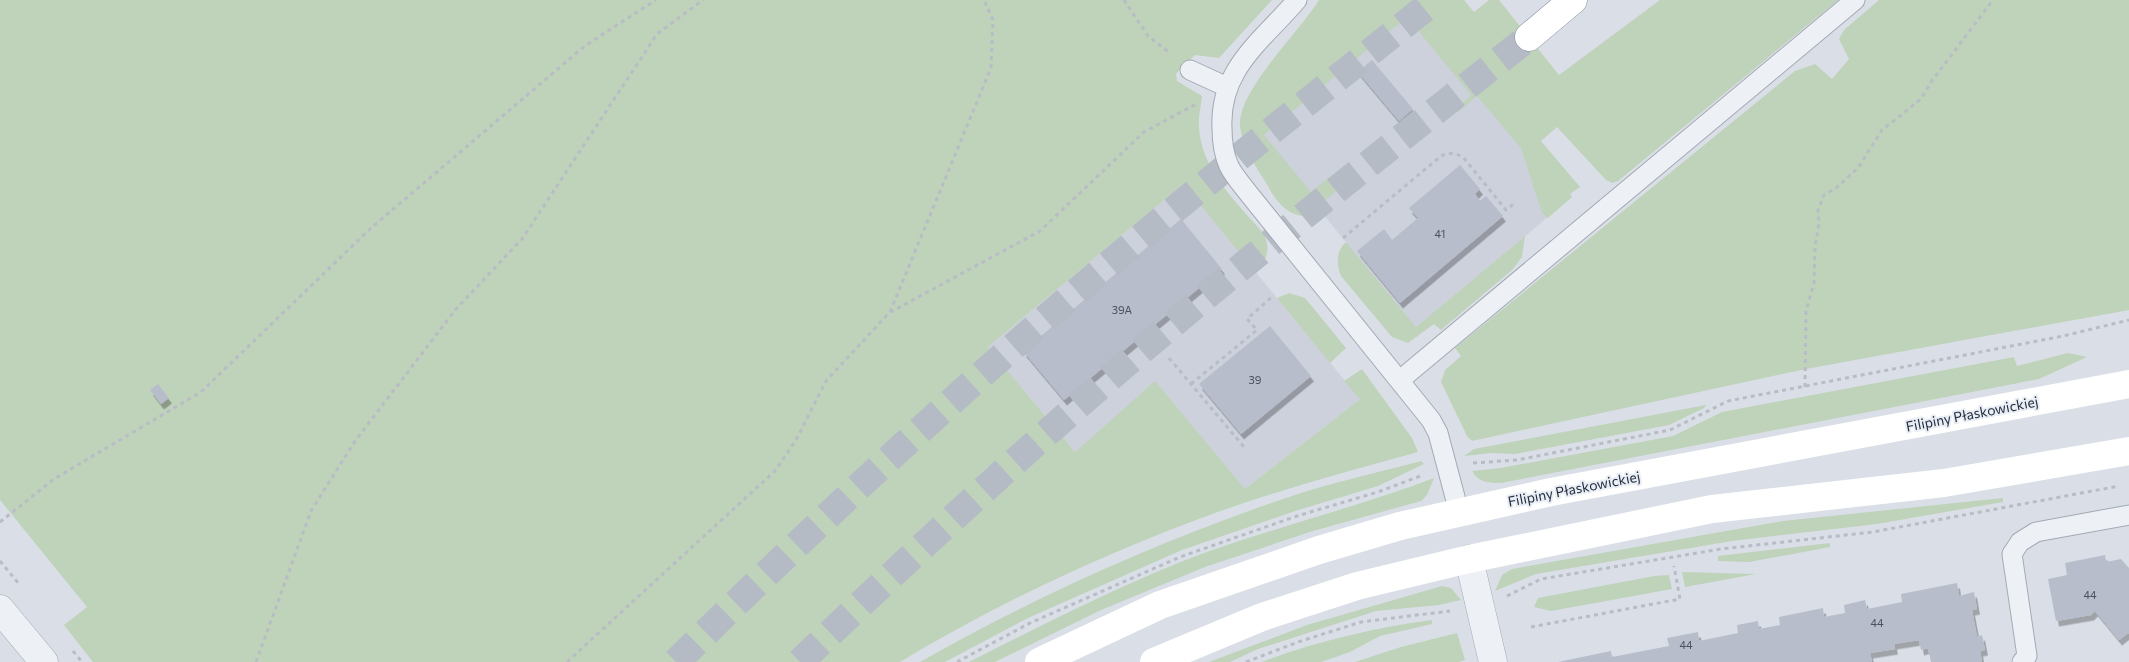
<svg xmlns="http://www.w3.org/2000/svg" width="2129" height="662" viewBox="0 0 2129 662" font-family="Commissioner,sans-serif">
<defs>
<filter id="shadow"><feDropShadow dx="3" dy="5.5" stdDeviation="0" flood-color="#0004"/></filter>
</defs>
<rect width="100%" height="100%" fill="#dadfe7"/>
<!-- built -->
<g fill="#ccd1dc">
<path d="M1419 5 1572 197 1416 327 1260 138Z"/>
<path d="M1183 184 1360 399 1245 489 1155 382 1075 452 988 347Z"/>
</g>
<!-- green -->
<g fill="#bfd2ba">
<path d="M0 0H1272L1219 58 1195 55 1176 74 1177 81 1202 96C1201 106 1198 117 1199 127 1201 170 1238 204 1264 234 1271 249 1267 261 1256 273L1183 184 988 347 1075 452 1155 381 1245 489 1360 399 1344 381 1362 369 1412 438 1418 452C1350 471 1281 489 1215 513 1105 553 1000 602 900 662H93L64 625 87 607 0 500Z"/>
<path d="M1319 0H1464L1474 12 1489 0H1499L1559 75 1660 0H1838L1618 181 1612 183 1606 180 1557 127 1541 141 1580 187 1570 194 1572 197 1548 218 1542 213 1521 148 1477 96 1458 112 1454 111 1471 95 1407 17 1264 135 1311 192 1332 175 1337 176 1343 185 1317 207 1323 213C1300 221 1284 213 1272 193 1261 173 1241 149 1240 124 1239 90 1300 31 1319 0Z"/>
<path d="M1879 0H2129V310L1806 369 1472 441 1467 436 1441 382 1445 370 1461 356 1455 348 1795 71 1815 64 1832 79 1849 59 1839 39 1844 30Z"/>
<path d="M1525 236 1522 257 1512 270 1441 330 1434 324 1408 343 1392 337 1341 276C1336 264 1336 251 1346 242L1416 327Z"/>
<path d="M1289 293 1305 298 1346 348 1330 363 1277 298Z"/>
<path d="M2068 353 2087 357 2039 379 1501 483C1488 483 1479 483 1472 471L1501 468 1673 436 1722 412 2014 357 2017 366Z"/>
<path d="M1706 405 1704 408 1669 425 1515 454 1492 453 1464 456 1474 449Z"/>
<path d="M1421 461 1424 464 1378 486 1295 511 1182 550 1028 618 945 662H920C1036 596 1159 541 1286 498 1330 483 1376 473 1421 461Z"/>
<path d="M1434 478 1427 495 1421 501 1313 531 1205 567 1101 610 995 662H969C1038 627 1107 592 1178 563 1262 530 1350 510 1434 478Z"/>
<path d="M2003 498V502L1877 524 1732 541 1536 574 1495 591 1502 575 1512 569 1783 521Z"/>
<path d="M1830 543V547L1749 562 1718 561V556Z"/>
<path d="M1682 572 1756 574 1685 587Z"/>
<path d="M1669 575 1672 589 1551 611 1534 607 1538 598 1654 576Z"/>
<path d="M1442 586 1451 588 1461 600 1439 605 1376 611 1258 649 1230 662H1209L1307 625Z"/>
<path d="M1432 620V624L1380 636 1350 652 1321 662H1262C1317 641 1374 628 1432 620Z"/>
<path d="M1457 633 1465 660 1459 662H1355L1401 647Z"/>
</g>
<!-- building -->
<g fill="#b7bdca" filter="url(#shadow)">
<path d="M1372 60 1413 109 1399 121 1358 72Z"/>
<path d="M1460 165 1480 189 1475 194 1480 201 1486 196 1503 216 1400 303 1357 251 1384 229 1392 240 1418 218 1409 208Z"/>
<path d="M1181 219 1222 269 1064 400 1023 351Z"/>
<path d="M1270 326 1311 376 1241 434 1199 384Z"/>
<path d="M158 384 169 398 161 404 150 390Z"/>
<path d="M2105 555 2106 562 2121 559 2129 568V634L2128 633 2119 640 2095 611 2091 615 2056 621 2048 579 2067 575 2065 563Z"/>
<path d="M1957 583 1959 596 1974 592 1977 609 1972 610 1977 637 1982 635 1985 650 1980 651 1982 662H1931L1928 648 1921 650 1919 640 1894 644 1895 649 1870 653 1872 662H1558L1611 651 1612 657 1669 646 1667 638 1698 632 1699 641 1738 633 1737 625 1758 621 1759 629 1780 625 1779 617 1823 608 1824 617 1845 613 1844 605 1865 600 1867 609 1902 602 1901 594Z"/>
</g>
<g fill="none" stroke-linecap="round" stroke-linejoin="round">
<!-- highway-tunnel -->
<g stroke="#b5bbc5" stroke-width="28" stroke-dasharray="28 14" stroke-linecap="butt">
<path d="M676 662C815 525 959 391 1108 265 1215 174 1326 88 1435 0"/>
<path d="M800 662C895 571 992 481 1091 394 1233 270 1381 154 1529 37"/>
</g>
<!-- lane casing -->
<g stroke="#a3a9b4" stroke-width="21">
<g id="lane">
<path d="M1297 0C1262 41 1219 69 1222 128 1222 140 1224 155 1229 166 1234 176 1242 185 1249 194L1431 420 1438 433 1459 512"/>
<path d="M1190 70 1227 87"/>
<path d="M1400 380 1855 0"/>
<path d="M2022 662 2027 656 2012 554 2020 542 2036 532 2129 515"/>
</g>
</g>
<!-- street casing -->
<g stroke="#a3a9b4" stroke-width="29">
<g id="street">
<path d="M1469 559 1493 662"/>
<path d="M0 609 44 662"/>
</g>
</g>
<!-- highway casing -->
<g stroke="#808b9f" stroke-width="29">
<path id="highway" d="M1529 37 1573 0"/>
</g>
<!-- path -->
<g stroke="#b8bdc5" stroke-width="3" stroke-dasharray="4 4" stroke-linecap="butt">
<path d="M1124 0 1148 36 1171 54"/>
<path d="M1343 238 1441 156C1449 152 1455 153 1463 157L1506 210 1516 202"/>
<path d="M890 312 991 68 993 20 984 0"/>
<path d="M1169 358 1244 447"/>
<path d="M1191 384 1257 330 1247 319 1274 295"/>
<path d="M1805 387 1806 311 1814 283 1815 246 1819 224 1818 210 1824 195 1836 188 1858 168 1882 130 1921 99 1931 82 1993 0"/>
<path d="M1473 463 1517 460 1670 430 1728 401 2063 336 2129 320"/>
<path d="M0 522 54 479 201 392 371 228 586 45 656 0"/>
<path d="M0 561 19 584"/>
<path d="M1507 596 1541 579 1721 549 1873 532 2119 486"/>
<path d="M1531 627 1680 599 1674 566"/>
<path d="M73 651 82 662"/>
<path d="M256 662 311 511 355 441 456 309 522 239 657 34 703 0"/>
<path d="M567 662 775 471 796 440 826 381 889 313 1040 231 1144 132 1198 103"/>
<path d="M957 662 1030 623 1180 557 1297 516 1378 492 1423 475"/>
<path d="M1246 662 1298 642 1361 622 1450 611"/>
</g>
<!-- lane -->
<use href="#lane" stroke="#edf0f5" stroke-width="19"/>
<!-- street -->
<use href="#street" stroke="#edf0f5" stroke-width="28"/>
<!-- secondary -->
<g stroke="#fff" stroke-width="28">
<path d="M1039 662 1160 605 1319 550 1400 526 1551 492 2129 384"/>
<path d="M1154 662 1262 617 1357 586 1469 559 1712 509 1944 483 2129 451"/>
</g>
<!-- highway -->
<use href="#highway" stroke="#fff" stroke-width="28"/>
</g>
<g text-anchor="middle" stroke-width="4" stroke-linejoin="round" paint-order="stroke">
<!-- number labels -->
<g font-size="11" fill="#485061">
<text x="1440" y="238">41</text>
<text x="1122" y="314">39A</text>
<text x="1255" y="384">39</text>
<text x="2090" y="599">44</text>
<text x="1877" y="627">44</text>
<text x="1686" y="649">44</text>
</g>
<!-- street labels -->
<g font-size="14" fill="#232c3e" stroke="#e9eef5">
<text transform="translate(1972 414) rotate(-11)" y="5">Filipiny Płaskowickiej</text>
<text transform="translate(1574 489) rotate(-11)" y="5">Filipiny Płaskowickiej</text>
</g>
</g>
</svg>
